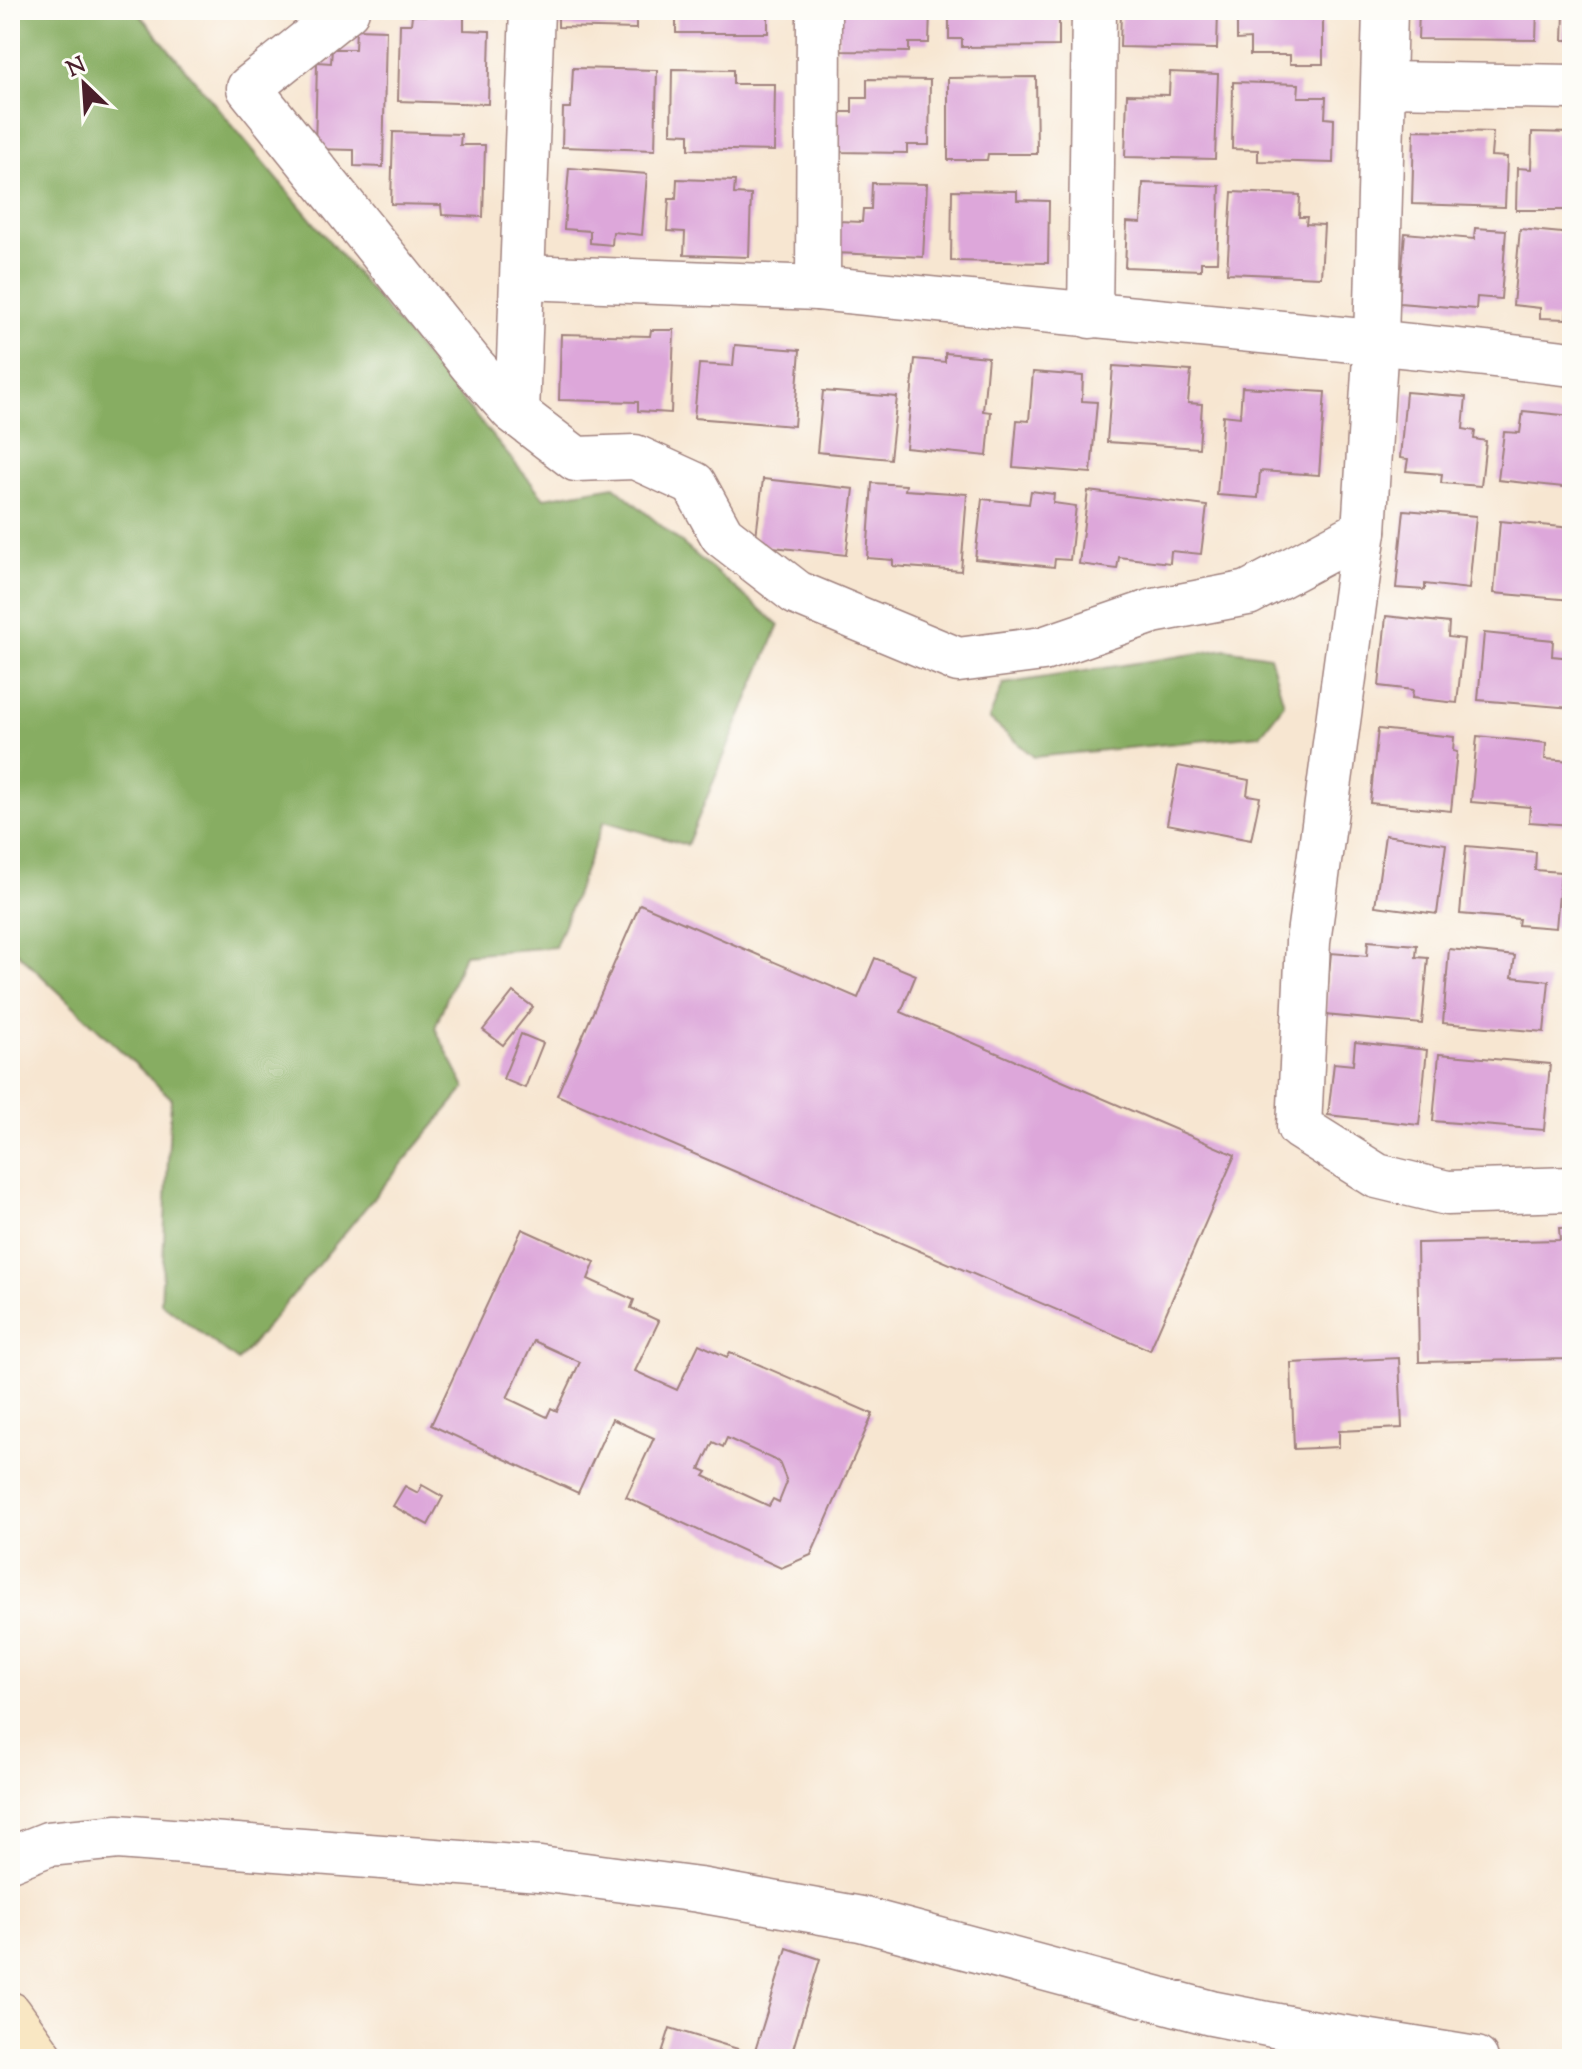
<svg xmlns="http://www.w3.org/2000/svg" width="1582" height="2069" viewBox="0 0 1582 2069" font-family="'Sorts Mill Goudy',serif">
<rect width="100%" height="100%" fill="#fdfcf7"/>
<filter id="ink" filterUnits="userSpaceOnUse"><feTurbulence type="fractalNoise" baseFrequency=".0125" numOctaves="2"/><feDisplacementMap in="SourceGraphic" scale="16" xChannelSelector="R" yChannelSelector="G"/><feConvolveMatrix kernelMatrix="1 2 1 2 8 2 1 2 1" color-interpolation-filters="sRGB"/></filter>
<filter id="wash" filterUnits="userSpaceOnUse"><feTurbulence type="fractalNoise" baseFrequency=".006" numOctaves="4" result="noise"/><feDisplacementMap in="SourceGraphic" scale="32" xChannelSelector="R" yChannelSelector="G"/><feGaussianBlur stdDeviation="1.8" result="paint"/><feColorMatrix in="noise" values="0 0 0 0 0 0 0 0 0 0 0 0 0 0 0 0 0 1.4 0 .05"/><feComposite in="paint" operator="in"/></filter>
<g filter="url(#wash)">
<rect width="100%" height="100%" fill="#f7e6d1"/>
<!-- forest -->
<g fill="#87ad62" stroke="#686646" stroke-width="2">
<path d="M10 10H136L544 498 614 486 779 625 687 845 604 821 555 947 464 954 435 1028 465 1088 238 1361 161 1303 171 1098 10 946Z"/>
<path d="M1225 649 1270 656 1284 704 1260 735 1034 757 989 719 1003 684Z"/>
</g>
<g id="blocks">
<!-- building -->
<g fill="#dda7da" fill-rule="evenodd">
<path d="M558 10H636V29L558 27Z"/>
<rect x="676" y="10" width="92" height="23"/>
<path d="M839 10H930L929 43H909V52L838 51Z"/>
<path d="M949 10H1059V46L962 47V39H949Z"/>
<path d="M1121 10H1218L1217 49 1120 47Z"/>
<path d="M1237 10H1323V64H1290V55H1250V39L1237 40Z"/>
<path d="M1419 10H1537L1536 40 1418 39Z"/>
<path d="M1557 10H1572V40H1563L1564 13 1557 14Z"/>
<path d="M412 15 464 17V30L490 31 488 104 398 101 400 24H411Z"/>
<path d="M356 29 386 30 383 167 354 166V150L315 149 317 62 331 63 332 49H355Z"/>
<path d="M573 68 657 70 655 150 562 147 563 108H571Z"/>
<path d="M672 69 733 70V84H775L774 151 689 149V134L671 133Z"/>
<path d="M1170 72 1218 74 1215 159 1125 157 1127 94 1169 95Z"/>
<path d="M1036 77 1037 154H988L987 160H948V78Z"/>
<path d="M867 79 930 80 929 145H907V153L836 152 837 112H852V98H867Z"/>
<path d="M1233 82 1299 84 1298 97H1326L1325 118 1334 119 1333 163 1258 161V150L1232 149Z"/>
<path d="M1414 130 1493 132 1491 156 1507 157 1505 207 1412 204Z"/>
<path d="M393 132 461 134 460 145H485L483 217 442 215 441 205 391 204Z"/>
<path d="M1532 132 1572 133V210H1516L1517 168 1531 169Z"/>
<path d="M569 168 647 174 642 235 613 232 612 245 590 243V231L564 229Z"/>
<path d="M677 179 735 181 734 194 751 195 749 257 684 255 685 232 667 231 669 199H676Z"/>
<path d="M872 183 927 184 923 257 836 253 837 221 862 222 863 209H871Z"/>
<path d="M1143 183 1220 186 1217 262H1201V270L1125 267 1127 222 1141 223Z"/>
<path d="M952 190 1017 191V200L1049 201 1048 263 951 261Z"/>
<path d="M1232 192 1300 195 1299 217H1307L1306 224 1324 225 1321 277 1227 273Z"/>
<path d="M1475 228 1506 230 1501 299 1477 297 1476 309 1399 303 1405 233 1474 239Z"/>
<path d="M1520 229 1572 234V299H1568L1566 319 1540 318V308L1513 305Z"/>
<path d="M651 330H674L671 413 638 411V402L559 400 561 334 650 336Z"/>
<path d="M735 345 800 350 794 426 694 418 699 364 733 366Z"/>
<path d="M945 353 988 357 983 411 991 412 987 456 906 448 915 359 945 362Z"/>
<path d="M1113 366 1191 371 1188 403 1202 404 1199 448 1107 442Z"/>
<path d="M1033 372 1083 376 1082 401 1097 402 1091 473 1013 467 1017 420 1029 421Z"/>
<path d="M1242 387 1325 392 1319 475 1260 471 1258 498 1217 495 1223 415 1240 417Z"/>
<path d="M823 391 897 397 890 459 817 452Z"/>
<path d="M1406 392 1466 397 1463 429 1475 431 1474 439 1486 441 1481 486 1441 483 1442 474 1406 471 1408 459 1400 458Z"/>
<path d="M1523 411 1572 416V488L1498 480 1504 432 1520 433Z"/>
<path d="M763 479 854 489 846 555 755 545Z"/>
<path d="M872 483 906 485 905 490 967 494 961 571 893 566V560L867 558Z"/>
<path d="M1031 491 1054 494 1053 503 1076 506 1070 560 1055 559 1054 567 975 559 982 499 1029 504Z"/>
<path d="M1088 491 1207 506 1201 554 1171 551 1170 563 1119 557 1117 569 1079 564Z"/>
<path d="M1404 510 1476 516 1469 589 1425 584V590L1396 588Z"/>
<path d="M1500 521 1572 528V600L1494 593Z"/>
<path d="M1386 616 1449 623 1448 637 1464 639 1457 703 1412 698 1413 690 1379 686Z"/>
<path d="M1484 633 1553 640 1552 656 1572 658V708L1478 700Z"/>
<path d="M1378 729 1454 737 1453 751 1457 752 1451 811 1370 803Z"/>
<path d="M1477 736 1546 743 1545 759 1572 761V825L1529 822 1530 807 1471 802Z"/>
<path d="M1178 766 1249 780 1247 795 1260 797 1251 840 1167 824Z"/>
<path d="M1385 835 1446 844 1437 914 1375 906Z"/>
<path d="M1466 846 1536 852 1535 870 1561 872 1556 928 1518 925 1519 919 1460 914Z"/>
<path d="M640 904 858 998 875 958 916 975 901 1012 1235 1155 1150 1350 557 1095Z"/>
<path d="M1368 941 1417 945 1416 957 1428 958 1422 1024 1325 1015 1331 953 1367 956Z"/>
<path d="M1449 949 1515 956 1512 977 1549 981 1544 1032 1443 1023Z"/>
<path d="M513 992 533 1007 503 1045 483 1030Z"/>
<path d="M521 1034 543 1043 525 1088 503 1079Z"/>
<path d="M1355 1042 1427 1050 1419 1125 1328 1115 1334 1063 1353 1065Z"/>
<path d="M1439 1054 1550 1064 1544 1130 1433 1121Z"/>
<path d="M1559 1228H1572V1359L1419 1362 1417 1243 1560 1240Z"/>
<path d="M522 1229 595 1262 588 1279 634 1300 631 1308 659 1321 635 1371 677 1390 699 1344 727 1357 730 1352 873 1414 811 1555 781 1568 626 1497 654 1438 612 1419 578 1493 431 1425ZM534 1341 580 1362 557 1411 551 1408 547 1417 507 1398ZM727 1438 779 1462 787 1482 779 1502 773 1499 769 1506 704 1476 707 1472 700 1469 713 1442 723 1447Z"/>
<path d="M1399 1358 1402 1428 1339 1431V1447L1294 1449 1291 1363Z"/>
<path d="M422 1485 443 1497 428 1525 393 1506 405 1486 418 1493Z"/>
<path d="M787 1948 820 1959 790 2059H660L670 2028 754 2054Z"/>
</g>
</g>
</g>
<g filter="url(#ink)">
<use href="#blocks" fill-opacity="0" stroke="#a0827e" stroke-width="2"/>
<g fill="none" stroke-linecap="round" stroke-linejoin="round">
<!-- street casing -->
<g stroke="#a0827e" stroke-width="47">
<g id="street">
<path d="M347 10 249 88 472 365 512 410 576 459 635 457 694 484 722 535 797 593 958 660 1043 649 1153 611 1248 593 1364 531"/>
<path d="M819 10 818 288C1070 314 1321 334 1572 364"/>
<path d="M1385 10 1376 341 1364 531 1308 942 1299 1127 1377 1176 1447 1193 1572 1189"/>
<path d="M1384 84 1572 87"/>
<path d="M523 277 818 288"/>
<path d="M1090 316 1094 10"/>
<path d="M517 413 532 10"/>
<path d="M10 1859 48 1844 118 1837 540 1869 699 1890 861 1919 1211 2013 1309 2032 1476 2059"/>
</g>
</g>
<!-- secondary casing -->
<g stroke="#a0827e" stroke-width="47">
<path id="secondary" d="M10 2014 42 2059"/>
</g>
<!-- street -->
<use href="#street" stroke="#fff" stroke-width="44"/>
<!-- secondary -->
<use href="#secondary" stroke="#f9e7c3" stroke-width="44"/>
</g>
</g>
<!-- margin -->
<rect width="1582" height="2069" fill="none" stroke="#fdfcf7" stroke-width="40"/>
<!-- north arrow -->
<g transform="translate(84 84) rotate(335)" stroke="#fdfcf7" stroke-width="6" paint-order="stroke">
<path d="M0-6L14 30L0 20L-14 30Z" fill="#4a1f2b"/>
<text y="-12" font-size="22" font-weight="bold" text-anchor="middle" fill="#4a1f2b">N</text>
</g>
</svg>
